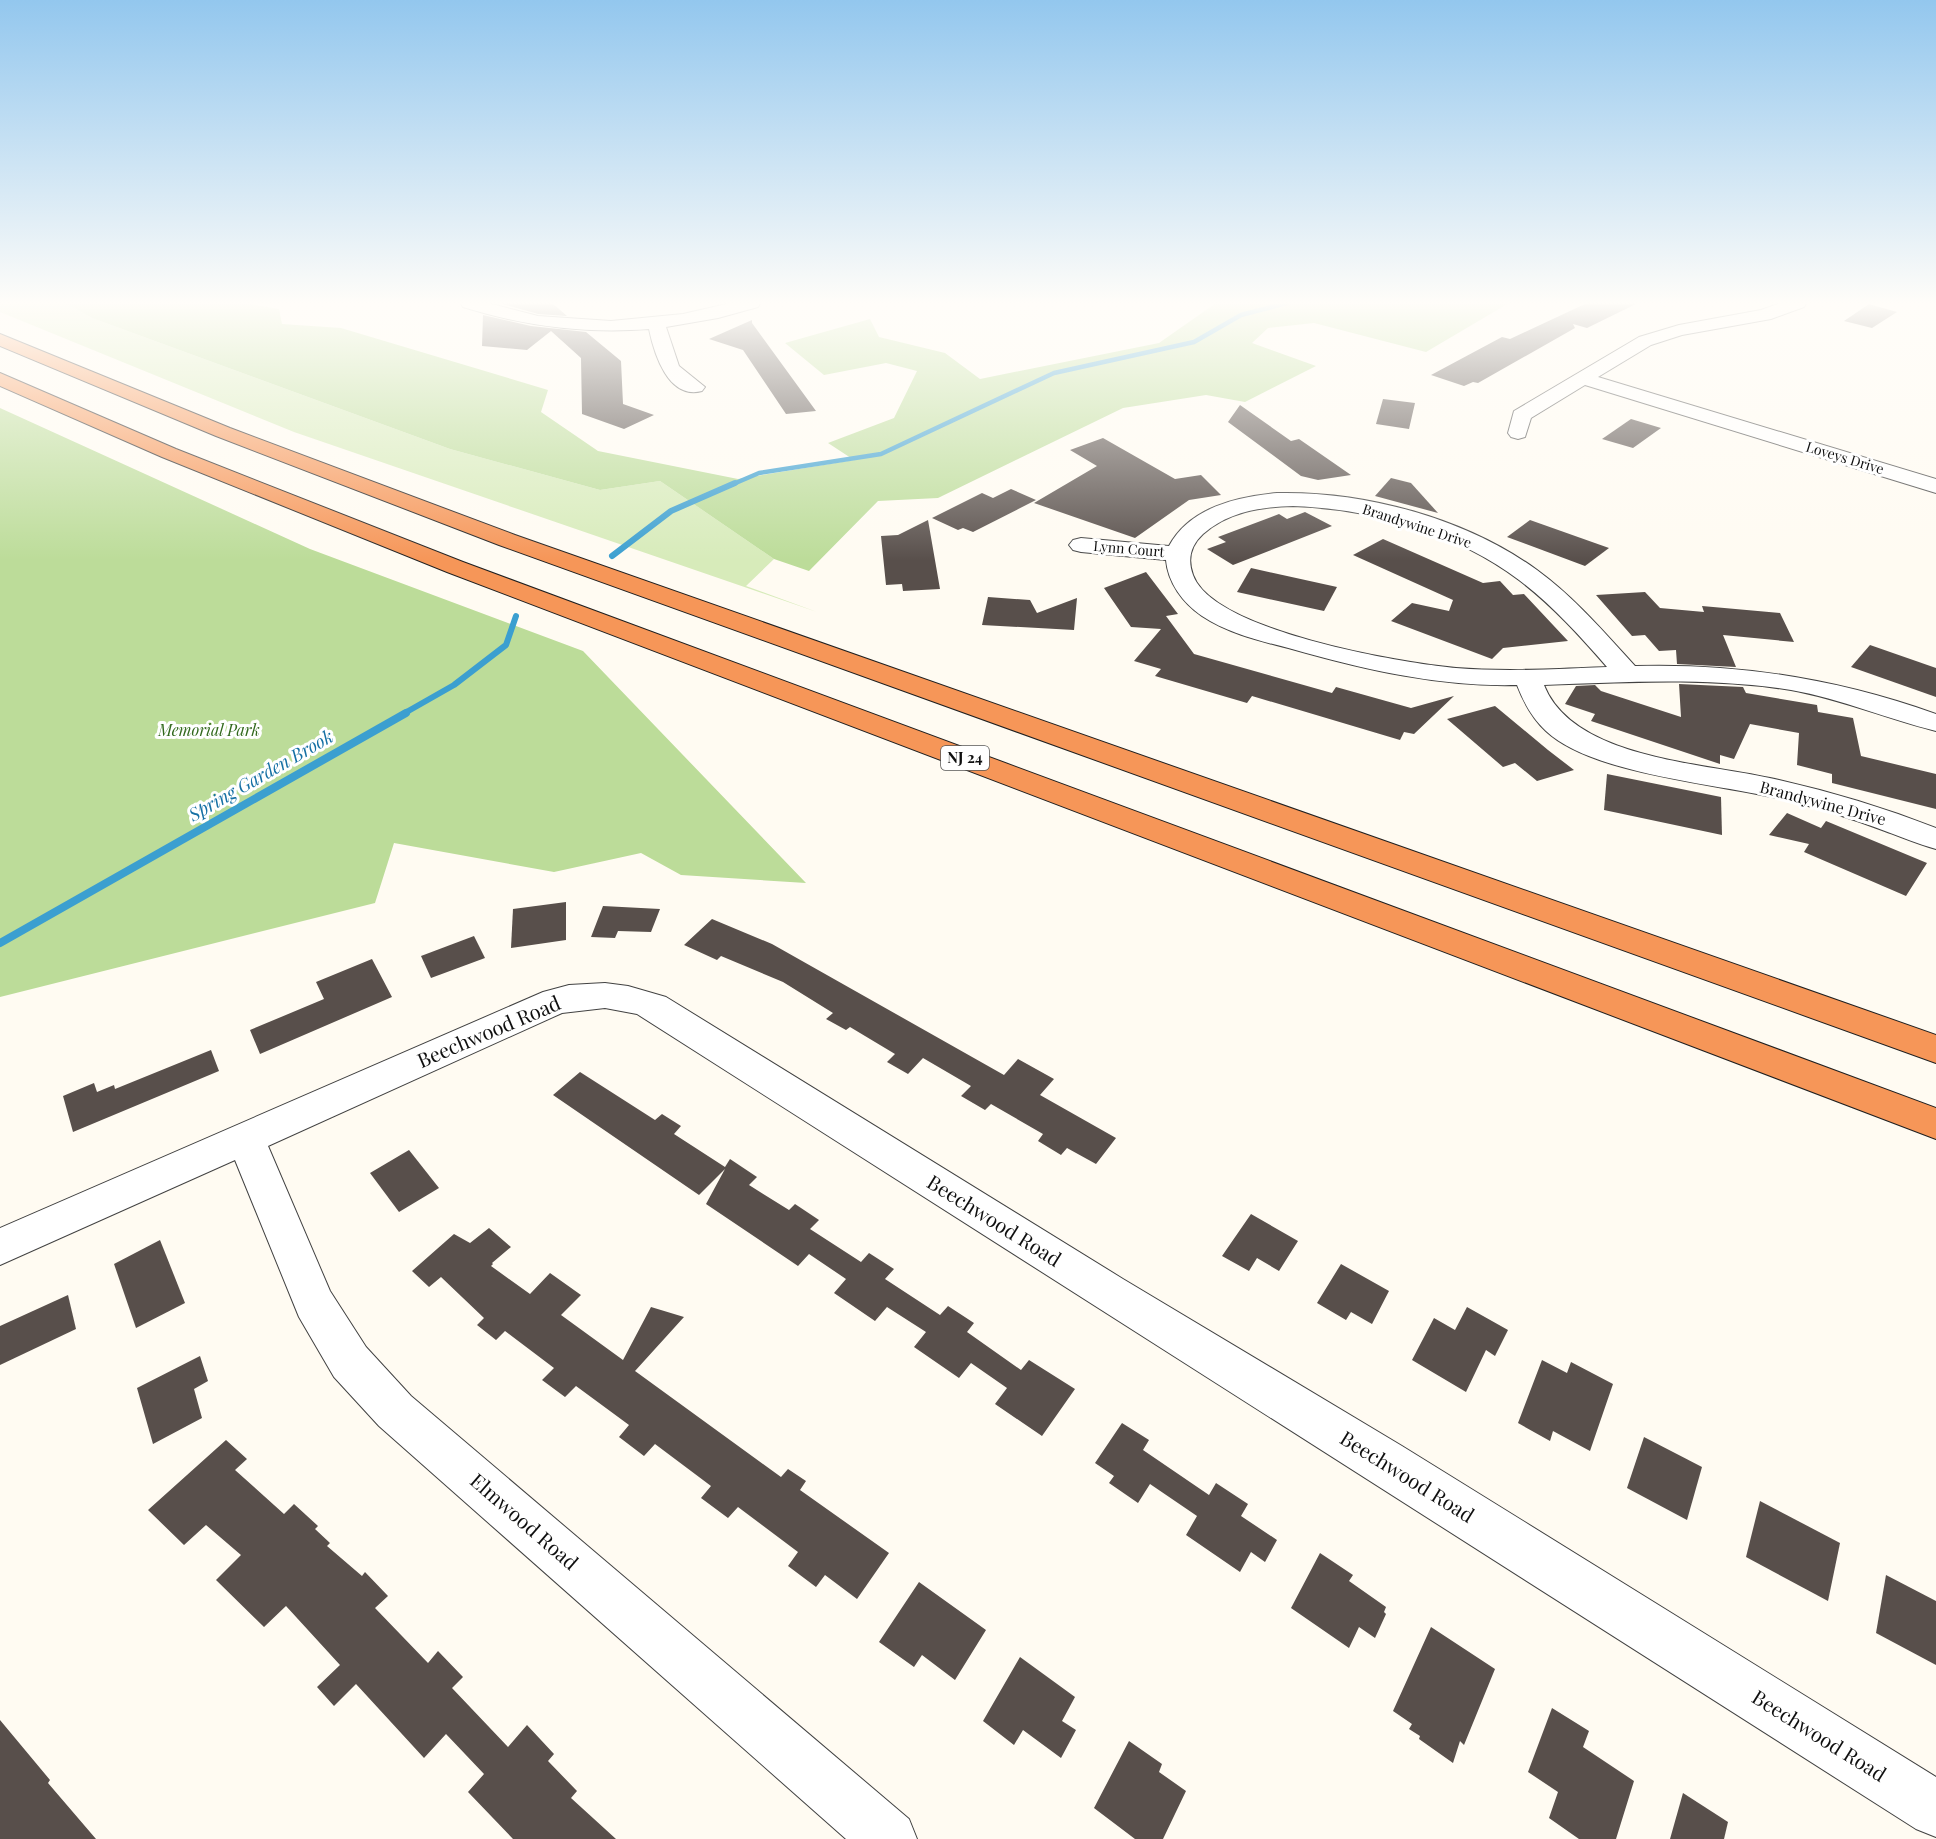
<svg xmlns="http://www.w3.org/2000/svg" width="1936" height="1839" viewBox="0 0 1936 1839" font-family="'Playfair Display',serif">
<rect width="100%" height="100%" fill="#fffbf2"/>
<!-- green -->
<path fill="#d7ebba" d="M0 303H65L92 318 450 449 600 490 660 481 774 559 746 586 817 612 294 432 0 312Z"/>
<!-- forest -->
<g fill="#bcdc99">
<path d="M65 303H244L279 309 282 324 341 328 548 390 541 412 598 451 738 479 854 460 828 443 894 418 917 371 886 363 824 375 785 343 870 319 879 337 945 353 980 379 1159 343 1216 303H1509L1426 352 1314 323 1268 328 1252 343 1316 366 1245 402 1206 395 1123 408 938 498 878 501 809 571 774 559 660 481 600 490 450 449 92 318Z"/>
<path d="M0 408 310 549 583 651 806 883 681 875 641 853 554 872 394 843 375 903 0 997Z"/>
</g>
<g fill="none" stroke-linecap="round" stroke-linejoin="round">
<!-- stream-far2 -->
<path stroke="#3b9fd0" stroke-width="4.5" d="M731 485 759 473 881 454 1054 373 1194 342 1241 315 1287 303"/>
<!-- stream-far1 -->
<g stroke="#3b9fd0" stroke-width="6">
<path d="M612 556 671 511 735 483"/>
<path d="M403 714 454 685 506 645 516 616"/>
</g>
<!-- stream -->
<path stroke="#3b9fd0" stroke-width="8" d="M0 943 406 713"/>
</g>
<!-- building -->
<g fill="#584f4b">
<path d="M499 303H552L567 316 538 314Z"/>
<path d="M1587 303H1638L1587 328 1573 324 1575 328 1478 383 1473 382 1464 386 1431 375 1502 337 1510 339Z"/>
<path d="M1869 304 1897 312 1872 328 1844 321Z"/>
<path d="M483 315 531 326 586 332 621 361 623 404 654 415 624 429 582 414 581 358 551 331 527 350 482 346Z"/>
<path d="M752 320V323L816 411 786 414 743 350 709 339Z"/>
<path d="M1383 399 1415 403 1409 429 1376 424Z"/>
<path d="M1240 405 1291 441 1299 439 1351 475 1318 480 1301 476 1228 422Z"/>
<path d="M1631 419 1661 428 1633 448 1602 439Z"/>
<path d="M1103 438 1175 479 1201 475 1221 495 1189 500 1135 538 1034 503 1097 466 1070 450Z"/>
<path d="M1391 478 1411 483 1438 513 1375 496Z"/>
<path d="M1011 489 1036 500 973 532 963 528 958 530 932 518 982 493 993 498Z"/>
<path d="M1305 512 1332 526 1233 565 1207 549 1226 542 1218 537 1279 514 1287 519Z"/>
<path d="M928 520 940 589 903 591 902 584 886 585 881 536 898 535Z"/>
<path d="M1530 520 1609 548 1585 566 1507 537Z"/>
<path d="M1383 539 1483 583 1500 581 1513 595 1524 594 1568 641 1503 648 1492 659 1391 621 1412 603 1449 611 1453 600 1353 555Z"/>
<path d="M1251 568 1337 587 1324 611 1237 592Z"/>
<path d="M1146 572 1178 614 1166 616 1194 654 1332 693 1336 687 1411 708 1454 696 1414 734 1404 732 1400 740 1252 696 1247 703 1155 676 1161 669 1134 661 1161 629 1131 627 1104 588Z"/>
<path d="M1645 592 1660 608 1704 612 1702 606 1780 613 1794 642 1723 635 1736 667 1677 664 1676 650 1659 651 1645 635 1632 636 1596 595Z"/>
<path d="M988 597 1030 600 1037 613 1077 598 1074 630 982 625Z"/>
<path d="M1870 645 1936 668V697L1851 667Z"/>
<path d="M1679 684 1743 687 1746 693 1817 705 1818 712 1853 718 1861 756 1936 774V809L1832 783V774L1797 765 1799 733 1750 724 1734 759 1720 755V764L1591 721 1595 714 1565 704 1576 686 1595 685 1601 691 1681 717Z"/>
<path d="M1495 706 1548 750 1574 770 1537 781 1515 763 1503 767 1447 719Z"/>
<path d="M1607 774 1721 797 1722 835 1604 810Z"/>
<path d="M1787 813 1821 828 1826 821 1927 863 1906 896 1804 852 1809 844 1769 835Z"/>
<path d="M566 902V940L511 948 513 909Z"/>
<path d="M603 906 660 909 651 932 618 931 615 938 591 937Z"/>
<path d="M712 919 772 944 1004 1075 1018 1059 1054 1079 1040 1095 1116 1138 1096 1164 1067 1148 1061 1155 1038 1141 1043 1134 991 1104 985 1110 961 1096 971 1086 923 1058 908 1074 887 1062 895 1054 850 1027 846 1030 826 1019 833 1013 783 982 721 956 717 960 684 945Z"/>
<path d="M474 936 485 958 431 978 421 956Z"/>
<path d="M372 959 392 997 260 1054 250 1030 324 999 316 982Z"/>
<path d="M211 1050 219 1071 73 1132 63 1096 94 1083 97 1092 114 1085 115 1089Z"/>
<path d="M580 1072 655 1120 662 1114 681 1126 674 1134 725 1167 730 1159 757 1177 749 1185 789 1210 795 1204 819 1220 810 1229 861 1262 869 1253 894 1269 885 1279 940 1315 948 1306 974 1323 967 1332 1021 1370 1029 1360 1075 1389 1042 1436 995 1404 1007 1388 971 1363 959 1378 914 1347 926 1332 887 1307 875 1321 834 1293 846 1279 809 1254 798 1266 706 1204 725 1169 699 1195 553 1095Z"/>
<path d="M409 1150 439 1188 399 1212 370 1173Z"/>
<path d="M1251 1214 1298 1241 1279 1271 1257 1258 1249 1271 1222 1256Z"/>
<path d="M489 1228 511 1247 492 1263 493 1264 491 1266 530 1294 550 1273 581 1295 561 1315 623 1360 651 1307 684 1317 635 1371 781 1477 788 1469 806 1481 800 1490 889 1553 857 1599 825 1575 816 1587 788 1566 798 1552 738 1507 728 1518 701 1498 711 1486 655 1444 644 1456 619 1437 629 1425 576 1386 565 1397 542 1380 554 1368 505 1331 496 1340 477 1325 484 1318 441 1277 429 1287 412 1271 454 1234 470 1243Z"/>
<path d="M160 1240 185 1303 136 1328 114 1264Z"/>
<path d="M1341 1264 1389 1291 1372 1324 1351 1312 1346 1320 1317 1303Z"/>
<path d="M68 1295 76 1329 0 1365V1326Z"/>
<path d="M1467 1307 1508 1330 1495 1356 1486 1350 1466 1392 1412 1360 1434 1318 1455 1330Z"/>
<path d="M200 1356 208 1381 194 1389 202 1418 153 1444 137 1388Z"/>
<path d="M1542 1360 1567 1373 1571 1362 1613 1384 1590 1451 1553 1431 1550 1441 1518 1423Z"/>
<path d="M1122 1423 1149 1440 1143 1450 1209 1495 1216 1483 1248 1504 1241 1516 1277 1540 1265 1562 1251 1552 1240 1572 1186 1535 1197 1516 1150 1484 1138 1503 1109 1483 1114 1476 1095 1463Z"/>
<path d="M1644 1437 1702 1467 1687 1520 1627 1488Z"/>
<path d="M226 1440 247 1459 235 1470 284 1514 294 1504 318 1526 315 1529 330 1543 327 1546 362 1576 365 1572 388 1596 375 1608 428 1663 438 1651 463 1677 452 1688 508 1747 527 1725 554 1754 548 1761 577 1791 571 1798 616 1839H513L468 1792 484 1774 446 1734 424 1758 356 1684 334 1706 317 1687 340 1665 286 1606 264 1627 216 1580 241 1555 206 1525 184 1545 148 1510Z"/>
<path d="M1760 1501 1840 1543 1828 1601 1746 1557Z"/>
<path d="M1320 1553 1353 1575 1349 1581 1386 1607 1384 1612 1386 1614 1375 1638 1359 1627 1349 1648 1291 1608Z"/>
<path d="M1886 1575 1936 1601V1665L1876 1633Z"/>
<path d="M919 1582 986 1630 955 1680 922 1655 914 1667 879 1642Z"/>
<path d="M1431 1627 1495 1669 1464 1745 1460 1741 1453 1763 1419 1739 1420 1736 1409 1729 1412 1724 1393 1711Z"/>
<path d="M1020 1657 1075 1697 1062 1721 1076 1730 1061 1758 1023 1730 1014 1745 983 1721Z"/>
<path d="M1552 1708 1589 1731 1583 1747 1634 1781 1616 1839H1579L1549 1818 1558 1792 1528 1772Z"/>
<path d="M0 1720 50 1780 48 1783 96 1839H0Z"/>
<path d="M1129 1741 1162 1764 1159 1772 1186 1791 1163 1839H1135L1094 1808Z"/>
<path d="M1683 1793 1728 1822 1724 1839H1670Z"/>
</g>
<g fill="none" stroke-linecap="round" stroke-linejoin="round">
<!-- street casing -->
<g stroke="#424242" stroke-width="2">
<g id="street">
<path d="M461 303H488L538 316 611 321 683 314 731 303H760L758 307 718 318 666 327 679 366 705 387 702 391C668 400 654 353 649 329 584 334 524 326 463 307Z"/>
<path d="M1781 303H1806L1804 307 1771 319 1682 335 1651 345 1598 377 1936 479V493L1585 385 1531 418 1525 437 1518 439 1511 437 1508 433 1514 411 1639 337 1679 325 1761 310Z"/>
<path d="M1277 493C1365 491 1465 518 1537 570 1574 597 1604 632 1635 666 1739 663 1838 679 1936 714V731C1887 719 1842 699 1791 690 1709 677 1627 682 1544 685 1574 761 1710 763 1779 780 1832 792 1885 808 1936 828V849C1918 844 1902 837 1885 831 1853 819 1822 809 1789 801 1725 784 1594 776 1546 731 1532 718 1524 703 1517 685 1440 687 1366 670 1292 649 1261 641 1229 634 1202 616 1183 603 1168 583 1166 560L1081 552 1073 550 1069 545 1073 540 1081 538 1169 546C1190 507 1237 497 1277 493ZM1293 506C1372 509 1455 532 1519 580 1552 605 1580 636 1607 667 1557 669 1506 672 1456 668 1401 663 1213 631 1193 575 1187 559 1191 545 1203 534 1228 512 1260 507 1293 506Z"/>
<path d="M605 983 628 986 666 997 1123 1279 1402 1446 1936 1777V1837L1916 1829 637 1014 605 1008 562 1013 268 1146 330 1291 366 1347 411 1396 909 1819 917 1839H846L379 1426 334 1377 299 1317 235 1160 0 1265V1228L543 992 569 985Z"/>
</g>
</g>
<!-- highway casing -->
<g stroke="#202020" stroke-width="2">
<g id="highway">
<path d="M0 334 230 428 515 535 1936 1035V1063L499 545 216 436 0 346Z"/>
<path d="M0 373 176 449 463 562 1936 1108V1139L447 572 162 457 0 386Z"/>
</g>
</g>
<!-- street -->
<use href="#street" fill="#fff" fill-rule="evenodd"/>
<!-- highway -->
<use href="#highway" fill="#f69658" fill-rule="evenodd"/>
</g>
<!-- sky -->
<linearGradient id="sky" x2="0" y2="1"><stop stop-color="#93c7ee"/><stop offset="0.54" stop-color="#fffdf9"/><stop offset="1" stop-color="#fffdf9" stop-opacity="0"/></linearGradient>
<rect width="1936" height="561" fill="url(#sky)"/>
<g text-anchor="middle" stroke-width="6" stroke-linejoin="round" paint-order="stroke">
<!-- far-street labels -->
<g font-size="14" fill="#0f0f0f" stroke="#fff">
<text transform="translate(1845 458) rotate(17)" y="5">Loveys Drive</text>
<text transform="translate(1417 526) rotate(18)" y="5">Brandywine Drive</text>
<text transform="translate(1129 549) rotate(5)" y="5">Lynn Court</text>
</g>
<!-- shield labels -->
<rect fill="#fff" stroke="#575757" stroke-width="1.5" x="941" y="746" width="48" height="24" rx="4.5"/>
<g font-size="15" font-weight="bold" fill="#0f0f0f">
<text x="965" y="763">NJ 24</text>
</g>
<!-- park labels -->
<g font-size="16" font-style="italic" fill="#32691d" stroke="#fff">
<text x="209" y="736">Memorial Park</text>
</g>
<!-- street labels -->
<g font-size="16" fill="#0f0f0f" stroke="#fff">
<text transform="translate(1823 803) rotate(15)" y="6">Brandywine Drive</text>
</g>
<!-- water labels -->
<g font-size="18" font-style="italic" fill="#1570a4" stroke="#fff">
<text transform="translate(261 776) rotate(-30)" y="6">Spring Garden Brook</text>
</g>
<!-- near-street labels -->
<g font-size="20" fill="#0f0f0f" stroke="#fff">
<text transform="translate(489 1032) rotate(-23)" y="7">Beechwood Road</text>
<text transform="translate(994 1221) rotate(32)" y="7">Beechwood Road</text>
<text transform="translate(1407 1477) rotate(32)" y="7">Beechwood Road</text>
<text transform="translate(524 1522) rotate(41)" y="7">Elmwood Road</text>
<text transform="translate(1819 1736) rotate(32)" y="7">Beechwood Road</text>
</g>
</g>
</svg>
